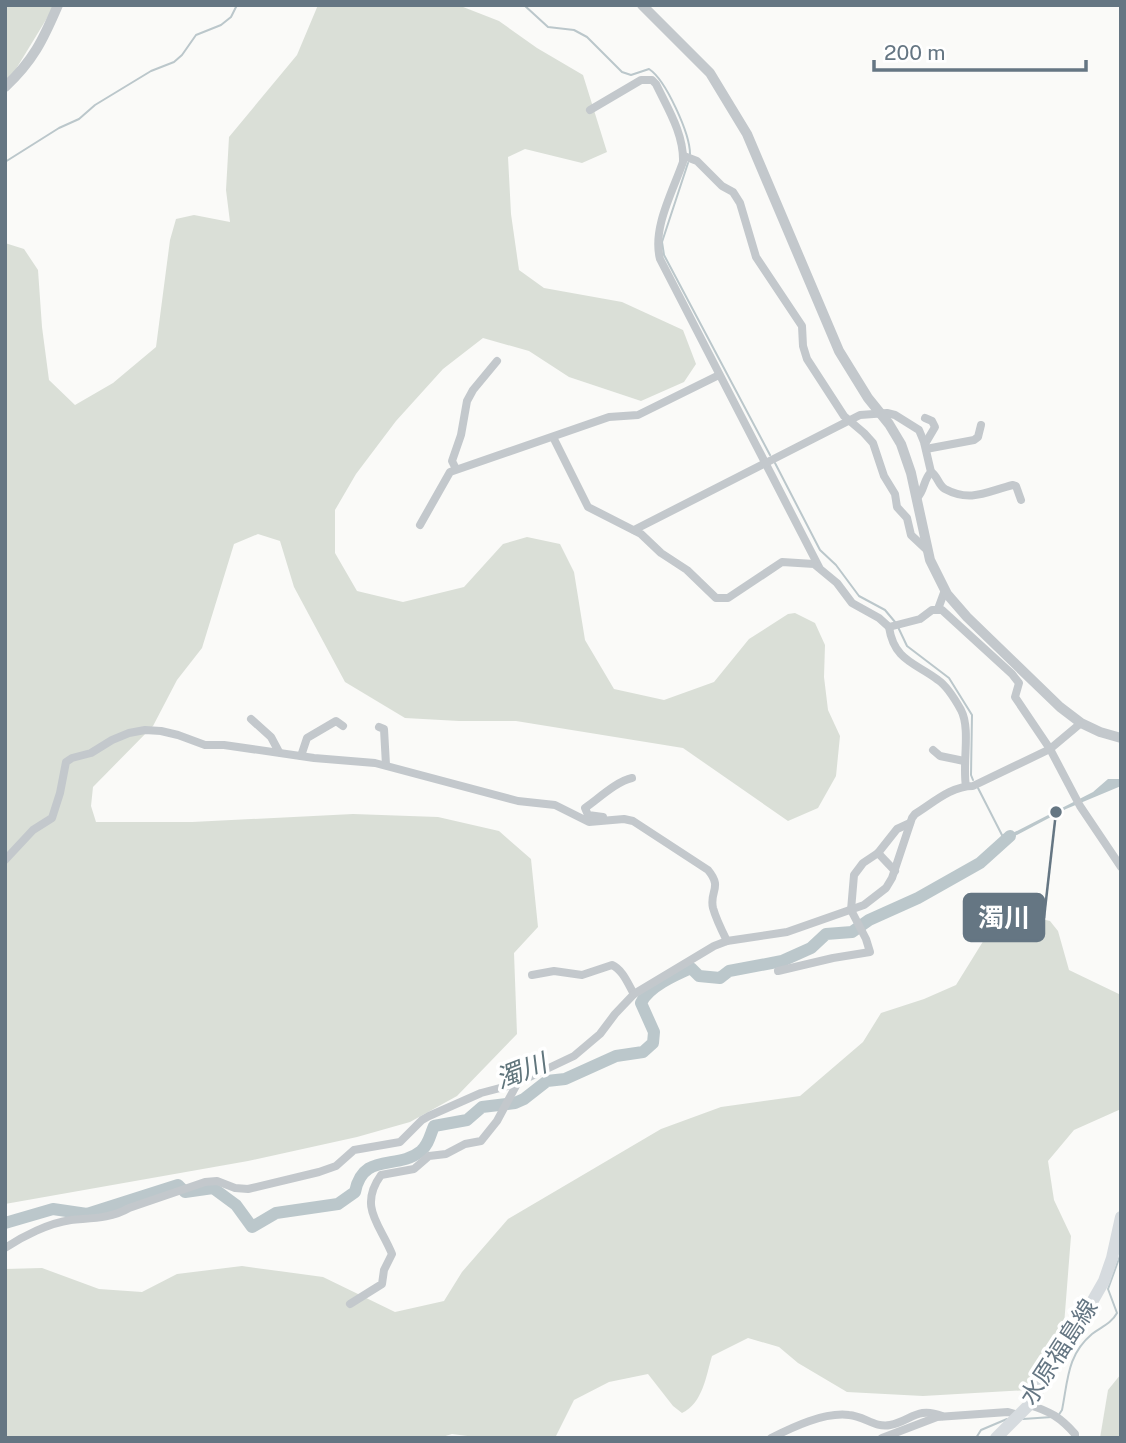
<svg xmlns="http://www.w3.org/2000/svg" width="1126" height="1443" viewBox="0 0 1126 1443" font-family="'Public Sans','Noto Sans JP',sans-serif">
<rect width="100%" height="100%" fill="#fafaf8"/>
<!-- green -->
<g fill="#dadfd7">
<path d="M5 5H55L5 87Z"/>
<path d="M318 5H458L499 21 537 48 583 75 607 152 582 163 525 149 508 157 511 214 519 270 544 288 622 302 683 330 696 364 684 382 641 401 569 377 529 351 483 338 443 369 396 421 356 474 335 510V553L357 591 403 602 464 587 503 544 527 537 560 544 574 572 585 640 614 689 664 700 714 682 749 639 788 614 795 613 815 623 825 645 824 677 828 710 840 736 836 776 818 808 788 821 683 748 516 721H459L405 718 345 682 294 587 280 541 258 534 234 544 202 648 177 680 153 726 93 787 91 806 96 822H192L353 814 438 817 499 831 531 859 538 927 514 953 517 1034 457 1096 410 1122 357 1137 248 1161 5 1204V243L24 249 38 270 42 327 49 380 75 405 113 383 156 347 170 240 176 219 194 215 230 222 226 190 229 137 297 55Z"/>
<path d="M1016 913 1050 921 1058 931 1069 970 1121 995V1109L1074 1130 1048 1161 1054 1200 1071 1236 1064 1325 1029 1390 923 1396 847 1392 798 1363 779 1347 748 1338 712 1356C706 1376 703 1403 682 1413L673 1406 648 1374 609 1382 574 1400 555 1438H483L452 1434 439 1438H5V1269L42 1268 99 1289 142 1292 177 1274 242 1266 323 1277 395 1312 444 1301 462 1272 508 1219 661 1129 721 1107 800 1096 863 1042 881 1013 924 999 956 985 987 935Z"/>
<path d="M1121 1374V1438H1100L1108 1390Z"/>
</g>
<!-- water -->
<path fill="#bbc7cb" d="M1108 779H1121V786L1066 809 996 846 1005 837 1093 792Z"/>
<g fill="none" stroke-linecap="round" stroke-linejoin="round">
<!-- stream -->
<g stroke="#bbc7cb" stroke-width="2">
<path d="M524 5 548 27 574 30 587 37 622 72 631 75 649 69C666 80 690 134 690 154"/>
<path d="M5 162 59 128 79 119 95 105 151 71 174 62 182 55 196 35 221 25 231 17 237 5"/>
<path d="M688 163 662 242 664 255 770 455"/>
<path d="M775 463 820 550 836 565 859 596 885 610 895 622"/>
<path d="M898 627 907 646 949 678 972 715 971 775 973 780"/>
<path d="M978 788 1004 839"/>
<path d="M1058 1416 1062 1410C1068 1380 1067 1355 1092 1334 1101 1327 1111 1324 1117 1313L1108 1289 1121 1253"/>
<path d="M1023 1419 1052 1417"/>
<path d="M976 1438 981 1430 1007 1419"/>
</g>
<!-- river -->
<path stroke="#bbc7cb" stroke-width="12" d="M5 1223 53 1209 87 1214 178 1185 185 1192 213 1188 236 1205 252 1227 276 1213 338 1204 355 1192C363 1151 397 1171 421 1151 429 1144 430 1135 434 1126L467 1120 482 1107 515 1103 524 1099 547 1081 565 1079 616 1056 643 1052 653 1043 654 1032 641 1003C648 987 675 975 691 968L699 976 720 978 729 971 782 961 811 948 826 934 852 932 869 920 918 898 980 863 1010 836"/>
<!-- minor -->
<g stroke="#c3c8cc" stroke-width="8">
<path d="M590 110 641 80H652L656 84C668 109 684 134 683 162 673 191 652 228 660 259L819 567"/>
<path d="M684 156 697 161 722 186 733 192 740 203 756 257 802 326 803 346 807 359 844 416 864 433 873 443 884 476 895 494 897 507 907 518 911 535 927 550"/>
<path d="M925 418 932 421 935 427 925 444"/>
<path d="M553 437 588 507 641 534 661 553 687 570 716 598H728L782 562 814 564 837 583 852 603 879 618 889 627C894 661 916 663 938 680 947 686 956 701 961 710 971 729 962 764 966 786"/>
<path d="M926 449 974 440 978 437 981 425"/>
<path d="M456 469 452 461 461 435 467 401 473 390 497 361"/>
<path d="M931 472C938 476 938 485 945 489 971 503 988 491 1013 485L1016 486 1021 500"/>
<path d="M420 525 450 472 609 417 638 415 719 375"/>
<path d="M634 530 860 415 887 413 895 415 919 430 924 442 931 472C923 480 925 490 917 498"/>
<path d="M938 609 945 590"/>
<path d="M889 627 920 619 932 610H942L1012 674 1019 683 1015 697 1050 749 1080 806 1121 867"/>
<path d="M251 719 271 737 279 752"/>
<path d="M379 727 384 729 386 765"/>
<path d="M933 750 940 756 964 761"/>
<path d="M301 756 307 738 336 721 343 726"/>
<path d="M603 817 588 815 585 808C598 799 617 781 632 778"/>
<path d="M878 853 895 871"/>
<path d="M5 860 33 830 52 818 60 793 66 762 72 758 91 753 112 740 129 733 145 730 161 731 178 735 205 745H224L314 758 375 763 518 801 555 805 589 822 624 819 633 821 708 870C723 888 709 891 713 908 716 919 722 931 727 941"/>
<path d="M778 971 833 958 870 952 866 939 851 910 854 875 863 863 878 853 897 829 910 823"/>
<path d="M532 975 554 971 582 975 612 965C623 970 628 984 634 994"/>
<path d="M5 1248C23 1236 49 1223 71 1220 91 1218 110 1219 129 1208L205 1182 217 1181 235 1188 248 1189 319 1172 336 1166 354 1150 400 1142 422 1120 429 1116 481 1093 515 1084 574 1056 600 1034 615 1014 634 994 714 946 727 941 787 932 864 905 886 888 892 878 912 818 915 814C933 803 951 786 973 786L1050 749 1081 723"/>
<path d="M350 1304 382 1284 384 1270 392 1254C380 1224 358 1207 381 1175L414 1169 429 1156 446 1154 465 1144 481 1141 497 1121 518 1082"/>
<path d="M1029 1405C1050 1411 1061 1418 1075 1434V1438"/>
<path d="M771 1438C793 1427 824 1412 849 1415 864 1416 875 1428 890 1425 911 1421 917 1406 942 1416"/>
<path d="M882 1438 937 1417 1008 1412 1018 1415"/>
</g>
<!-- tertiary -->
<g stroke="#c3c8cc" stroke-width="10">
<path d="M642 5 710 73 747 134 839 351 868 398 889 424 901 444 911 473 930 560 947 594 967 617 1060 707 1081 723 1100 732 1121 738"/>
<path d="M5 87C33 61 43 40 58 5"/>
</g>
<!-- secondary -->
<path stroke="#d6dbdf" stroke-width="12" d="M996 1438 1029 1405 1092 1302 1104 1281 1112 1258 1121 1217"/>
</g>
<g text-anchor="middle" stroke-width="7" stroke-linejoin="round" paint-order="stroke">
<!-- street labels -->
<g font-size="24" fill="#657683" stroke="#fff">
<text transform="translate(1059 1352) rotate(-57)" y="8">水原福島線</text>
</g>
<!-- water labels -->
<g font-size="26" font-style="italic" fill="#60757c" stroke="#fff">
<text transform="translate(521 1071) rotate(-21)" y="9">濁川</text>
</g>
</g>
<!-- callouts -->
<path fill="none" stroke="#657683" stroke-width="2.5" d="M1056 812L1044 918"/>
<circle fill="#657683" stroke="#fff" stroke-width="2.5" cx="1056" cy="812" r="7"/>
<rect fill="#657683" stroke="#657683" stroke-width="2.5" x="964" y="894" width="80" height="47" rx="7"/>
<g font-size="26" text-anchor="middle" font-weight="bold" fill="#fff">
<text x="1004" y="927">濁川</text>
</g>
<!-- border -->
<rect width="1126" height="1443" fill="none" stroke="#657683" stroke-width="14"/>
<!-- scale -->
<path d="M874 60v10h212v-10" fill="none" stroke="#657683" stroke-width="3.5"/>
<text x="884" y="60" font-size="21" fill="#657683" stroke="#ffffff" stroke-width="5" paint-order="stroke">200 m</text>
</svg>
